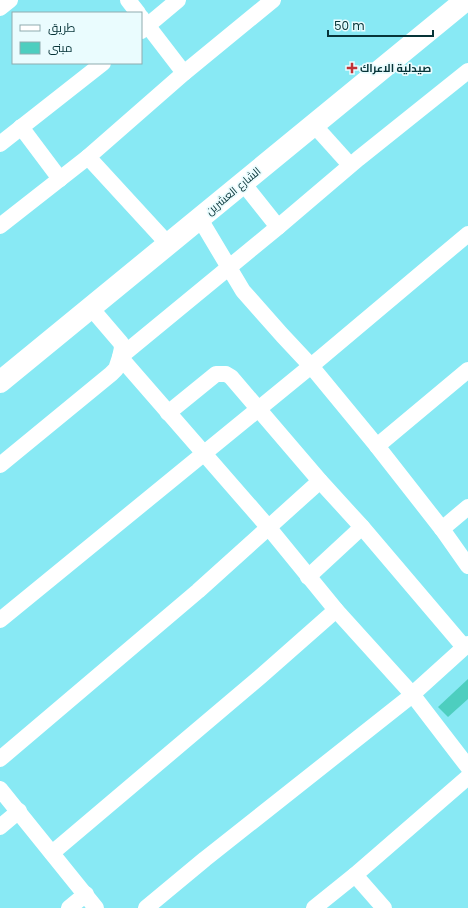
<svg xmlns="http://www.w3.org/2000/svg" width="468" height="908" viewBox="0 0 468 908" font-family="Poppins,Cairo,sans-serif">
<rect width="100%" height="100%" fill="#88e9f4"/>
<!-- building -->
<path fill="#4dcebf" d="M468 679V699L448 717 438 707Z"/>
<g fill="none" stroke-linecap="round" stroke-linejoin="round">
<!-- street -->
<g stroke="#fff" stroke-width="16">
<path d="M128 0 138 13"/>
<path d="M0 8 10 0"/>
<path d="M141 17 184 73"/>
<path d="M141 31 178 0"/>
<path d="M314 125 350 165"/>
<path d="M21 127 60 179"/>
<path d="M0 144 103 63"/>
<path d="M88 157 168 244"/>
<path d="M243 183 278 227"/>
<path d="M200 219 243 291 282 335 311 366 377 446 442 529 468 566"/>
<path d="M0 226 88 157 184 73 273 0"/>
<path d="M91 308 121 343 122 348 120 357 269 528 336 610 412 694 468 767"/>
<path d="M168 413 216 374H226L231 377 320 481 362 527 464 647"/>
<path d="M377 446 468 370"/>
<path d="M0 465 111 374 116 369 120 357 278 227 358 159 468 71"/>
<path d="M442 529 468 507"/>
<path d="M308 577 362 527"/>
<path d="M0 620 311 366 468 234"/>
<path d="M0 759 198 591 320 481"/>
<path d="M0 789 96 908"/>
<path d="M0 827 19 811"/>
<path d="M52 853 260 677 336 610"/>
<path d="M355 875 384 908"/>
<path d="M69 908 86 894"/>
<path d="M146 908 205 859 406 700 468 644"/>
<path d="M314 908 355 875 468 777"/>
</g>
<!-- secondary -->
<path stroke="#fff" stroke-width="22" d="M0 382 466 0"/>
</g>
<!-- markers -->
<path fill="#c13235" stroke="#eafcfe" stroke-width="1.5" d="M350 62h4v4h4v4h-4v4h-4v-4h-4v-4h4z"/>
<g text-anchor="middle" stroke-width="3.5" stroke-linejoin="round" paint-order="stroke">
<!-- poi labels -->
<g font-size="11" font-weight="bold" fill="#073438" stroke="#eafcfe" text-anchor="start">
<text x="360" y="72">صيدلية الاعراك</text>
</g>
<!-- street labels -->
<g font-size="11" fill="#073438" stroke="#eafcfe">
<text transform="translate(233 191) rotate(-40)" y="4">الشارع العشرين</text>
</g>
</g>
<!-- legend -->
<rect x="12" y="12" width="130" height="52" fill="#eafcfe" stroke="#8facaf"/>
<rect x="20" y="25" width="20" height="6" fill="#ffffff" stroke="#8facaf"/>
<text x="48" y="32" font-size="12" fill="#073438">طريق</text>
<rect x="20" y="42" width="20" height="12" fill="#4dcebf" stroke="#8facaf"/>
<text x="48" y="52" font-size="12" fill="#073438">مبنى</text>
<!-- scale -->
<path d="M328 30v6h105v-6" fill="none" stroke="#073438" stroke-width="2"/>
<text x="334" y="30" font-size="12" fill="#073438" stroke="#eafcfe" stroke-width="3" paint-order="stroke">50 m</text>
</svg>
